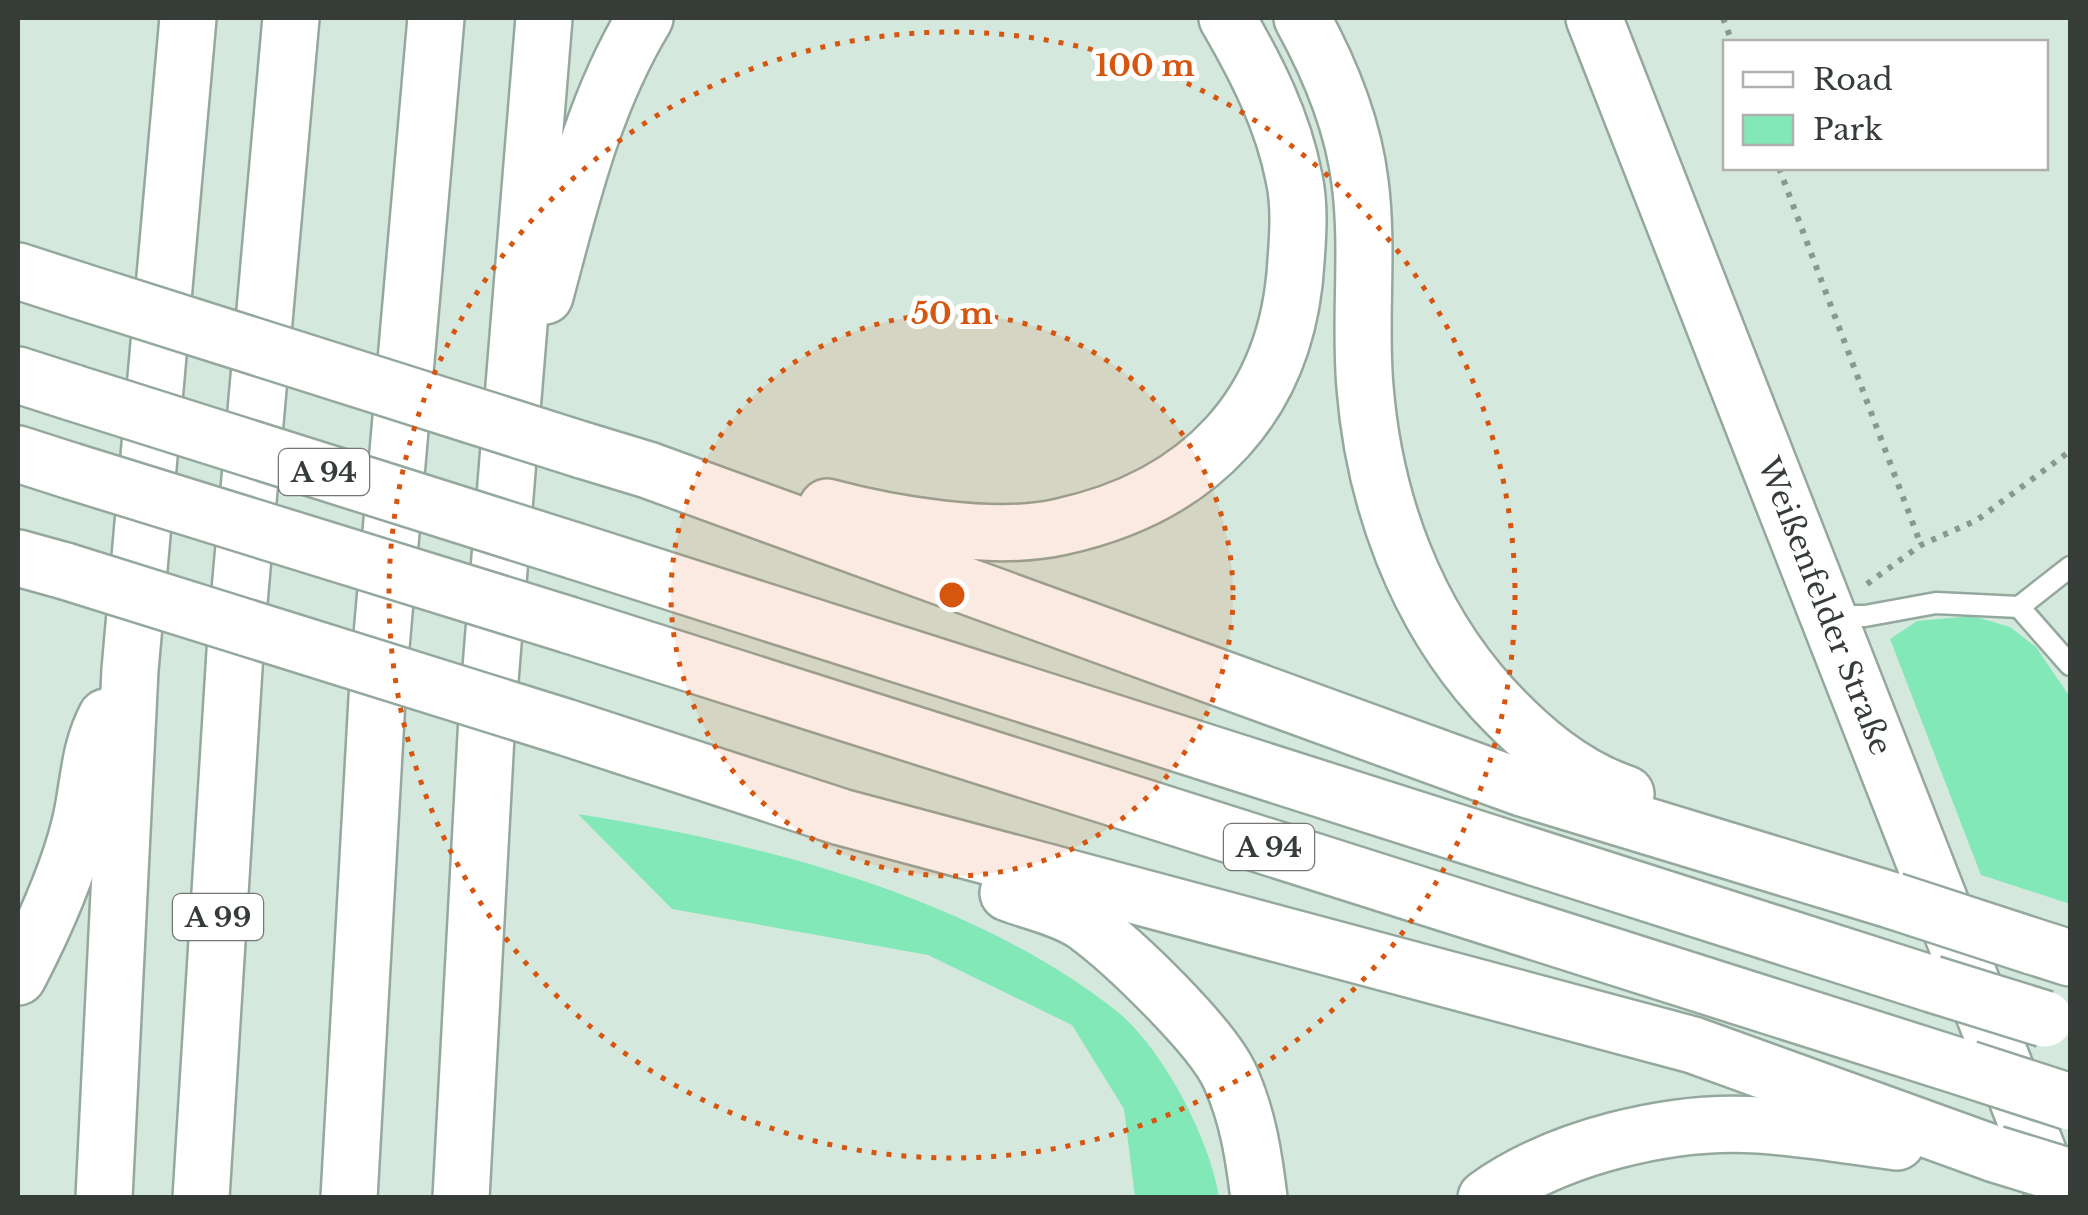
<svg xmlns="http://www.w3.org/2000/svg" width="2088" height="1215" viewBox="0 0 2088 1215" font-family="'Libre Baskerville',serif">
<rect width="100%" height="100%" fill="#d5e8dd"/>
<!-- green -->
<g fill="#82e8b7">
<path d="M1973 616 2010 627 2036 647 2070 697V904L1981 875 1890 639 1917 621Z"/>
<path d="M578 814C759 843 968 895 1114 1009 1162 1046 1210 1139 1219 1197H1135L1124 1109 1072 1025 928 955 672 909Z"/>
</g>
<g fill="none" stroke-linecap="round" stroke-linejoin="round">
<!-- lane casing -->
<g stroke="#95a89e" stroke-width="25">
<g id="lane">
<path d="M2019 607 2070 665"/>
<path d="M1834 616H1865L1936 603 2019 607 2070 567"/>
</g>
</g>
<!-- secondary casing -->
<g stroke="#95a89e" stroke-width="60">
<g id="secondary">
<path id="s1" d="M1594 18 2056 1198"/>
</g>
</g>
<!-- highway casing -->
<g stroke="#95a89e" stroke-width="60">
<g id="highway">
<path d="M1302 18C1329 67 1353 125 1360 182 1369 250 1359 319 1365 387 1374 500 1415 613 1492 698 1530 739 1573 776 1626 794"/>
<path d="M18 271 80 291"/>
<path d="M545 296C571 199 593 104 645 18"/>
<path d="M18 375 74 393"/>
<path d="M582 450 648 470 1522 788 1894 901"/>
<path d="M18 454 71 471"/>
<path d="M827 507C890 524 995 542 1060 527 1199 497 1288 406 1296 261 1298 235 1300 204 1294 178 1283 120 1256 68 1227 18"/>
<path d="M575 551 1932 984"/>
<path d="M18 558 65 571"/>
<path d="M569 625 1968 1069"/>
<path d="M565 727 841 817 1693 1045 1995 1154"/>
<path d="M1008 893C1032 902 1065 909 1086 924 1123 951 1214 1038 1231 1079 1248 1117 1254 1157 1259 1198"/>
<path d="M2032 946 2070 958"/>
<path d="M18 977C43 929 67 877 80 824 89 787 88 751 106 717"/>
<path d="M104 1198 130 670 188 18"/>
<path d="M201 1198 236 636 291 18"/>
<path d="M349 1198 378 681 436 18"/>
<path d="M461 1198 487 717 544 18"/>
<path d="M1486 1198C1557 1147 1671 1119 1759 1125 1805 1128 1851 1136 1897 1142"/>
</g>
</g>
<!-- path -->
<g stroke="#8b9891" stroke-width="6" stroke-dasharray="5 8" stroke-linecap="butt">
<path d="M1723 18 1732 42"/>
<path d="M1779 168 1921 545"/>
<path d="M1867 584 1921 545 1977 520 2070 451"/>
</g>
<!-- lane -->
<use href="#lane" stroke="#fff" stroke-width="20"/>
<!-- secondary -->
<use href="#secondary" stroke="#fff" stroke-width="55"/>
<!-- highway -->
<use href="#highway" stroke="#fff" stroke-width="55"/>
<!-- highway-bridge casing -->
<g stroke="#95a89e" stroke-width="60" stroke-linecap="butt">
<g id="highway-bridge">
<path d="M80 291 582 450"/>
<path d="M74 393 575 551"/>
<path d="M71 471 569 625"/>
<path d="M65 571 565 727"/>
<path d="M1894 901 2032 946"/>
<path d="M1932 984 2045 1019"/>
<path d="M1968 1069 2070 1102"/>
<path d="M1995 1154 2070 1177"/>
</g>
</g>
<!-- highway-bridge -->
<use href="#highway-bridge" stroke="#fff" stroke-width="55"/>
</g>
<!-- distance rings -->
<circle cx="952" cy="595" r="281" fill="#d65610" fill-opacity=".12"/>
<g fill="none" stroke="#d65610" stroke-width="5" stroke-dasharray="5 10">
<circle cx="952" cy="595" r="281"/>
<circle cx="952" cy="595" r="563"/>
</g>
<g text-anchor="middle" stroke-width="10" stroke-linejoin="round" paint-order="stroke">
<!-- shield labels -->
<g fill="#fff" stroke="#727774" stroke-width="2.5">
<rect x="279" y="449" width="90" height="46" rx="8"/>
<rect x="1224" y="824" width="90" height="46" rx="8"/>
<rect x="173" y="894" width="90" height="46" rx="8"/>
</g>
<g font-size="28" font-weight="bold" fill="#363d39">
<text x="324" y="482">A 94</text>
<text x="1269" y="857">A 94</text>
<text x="218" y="927">A 99</text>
</g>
<!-- street labels -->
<g font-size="30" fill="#363d39" stroke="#fff">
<text dy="10" stroke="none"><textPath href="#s1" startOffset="632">Weißenfelder Straße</textPath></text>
</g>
</g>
<circle cx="952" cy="595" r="15" fill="#d65610" stroke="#fff" stroke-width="5"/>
<g font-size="30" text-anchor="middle" font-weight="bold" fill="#d65610" stroke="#fff" stroke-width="10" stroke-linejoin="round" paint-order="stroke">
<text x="1145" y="76">100 m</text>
<text x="952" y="324">50 m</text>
</g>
<!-- border -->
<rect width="2088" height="1215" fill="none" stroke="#363d39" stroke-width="40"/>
<!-- legend -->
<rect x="1723" y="40" width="325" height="130" fill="#ffffff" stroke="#afb1b0" stroke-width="2.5"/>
<rect x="1743" y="72" width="50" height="15" fill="#ffffff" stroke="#afb1b0" stroke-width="2.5"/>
<text x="1813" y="90" font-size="30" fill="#363d39">Road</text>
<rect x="1743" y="115" width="50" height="30" fill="#82e8b7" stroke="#afb1b0" stroke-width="2.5"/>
<text x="1813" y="140" font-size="30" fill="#363d39">Park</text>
</svg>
